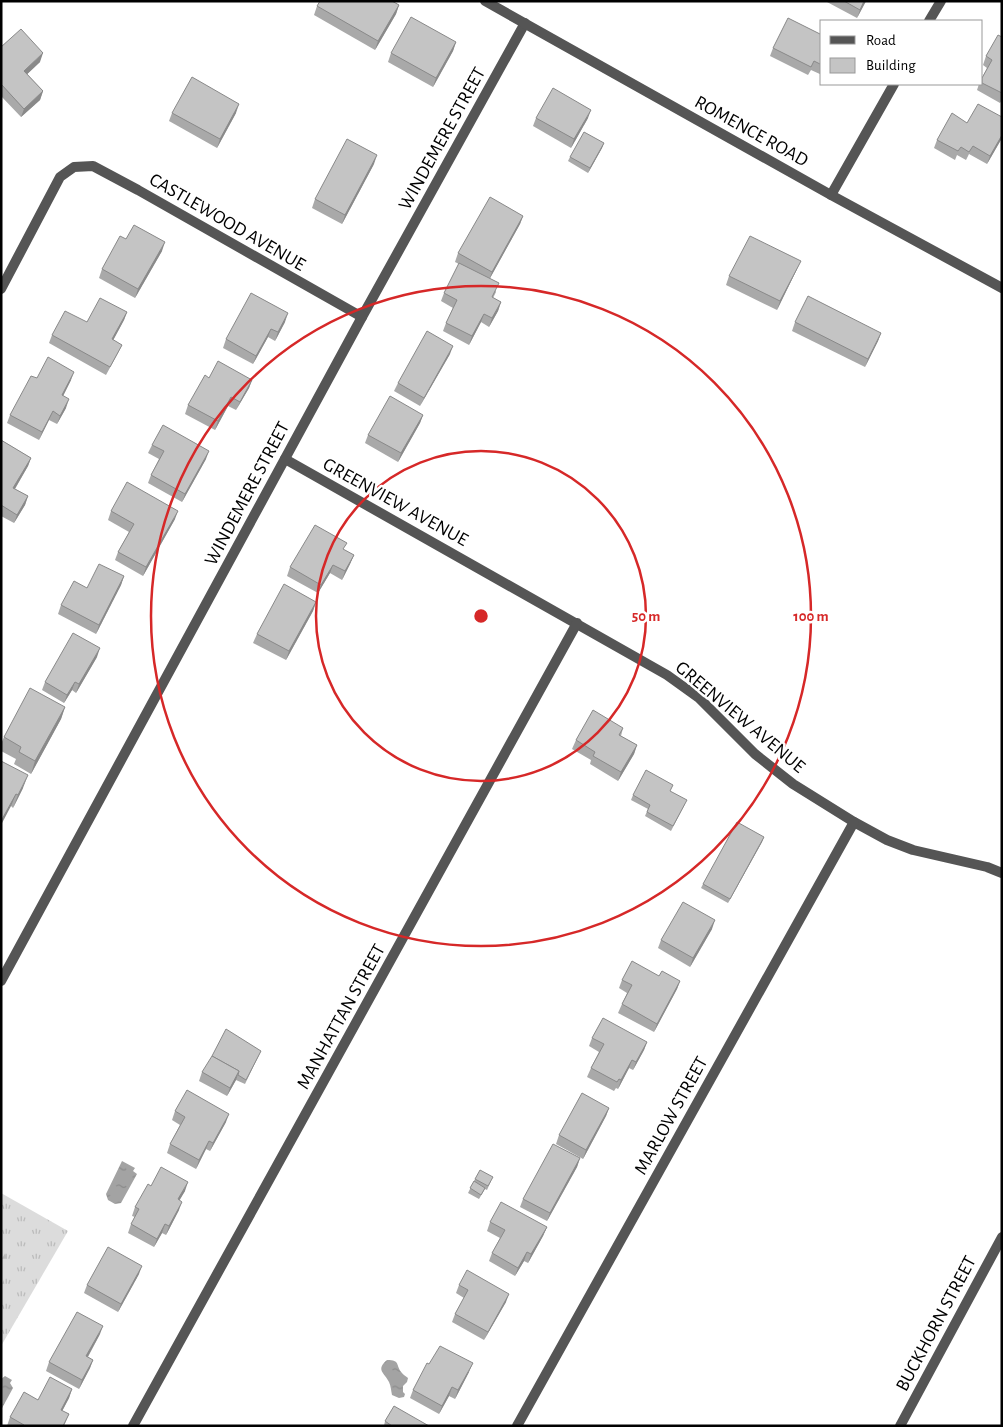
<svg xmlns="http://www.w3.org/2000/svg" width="1003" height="1427" viewBox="0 0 1003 1427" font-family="'Alegreya Sans',sans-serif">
<defs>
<pattern id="grass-tufts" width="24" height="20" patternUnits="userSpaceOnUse" patternTransform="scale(1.25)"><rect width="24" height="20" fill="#dcdcdc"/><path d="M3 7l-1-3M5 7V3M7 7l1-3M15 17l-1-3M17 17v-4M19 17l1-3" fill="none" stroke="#bbb"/></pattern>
<pattern id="forest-firs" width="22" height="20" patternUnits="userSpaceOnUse" patternTransform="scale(1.25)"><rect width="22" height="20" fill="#dcdcdc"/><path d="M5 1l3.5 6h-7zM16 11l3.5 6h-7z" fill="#bbb"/></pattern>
<pattern id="water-ripples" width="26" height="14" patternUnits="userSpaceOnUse" patternTransform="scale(1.25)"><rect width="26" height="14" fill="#a3a3a3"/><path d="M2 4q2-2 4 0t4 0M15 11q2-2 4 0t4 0" fill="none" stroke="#8b8b8b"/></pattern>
</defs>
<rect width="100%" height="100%" fill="#fff"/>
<!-- grass -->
<path fill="url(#grass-tufts)" d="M1 1193 68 1231 1 1346Z"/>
<!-- forest -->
<path fill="url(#forest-firs)" d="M1 1241 7 1259 1 1294Z"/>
<!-- water -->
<g fill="url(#water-ripples)">
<path d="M122 1161 135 1168 133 1171 137 1174 121 1203 115 1204 108 1200 106 1194Z"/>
<path d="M387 1360C401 1360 395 1365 402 1373 403 1375 406 1376 408 1378L407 1382 403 1386V1392L405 1394 404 1397 399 1398 392 1395C391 1391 391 1386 389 1382 385 1373 375 1370 387 1360Z"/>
<path d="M5 1376 12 1380 10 1383 13 1388 1 1410V1379Z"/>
</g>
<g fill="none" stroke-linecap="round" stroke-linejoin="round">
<!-- minor -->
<g stroke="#555" stroke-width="10">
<path d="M929 21 941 1"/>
<path d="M831 195 894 84"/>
<path d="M1 289 60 177 74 167 93 166 138 190 362 317"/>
<path d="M285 459 667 675 699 698 755 754 793 784 854 822 887 840 913 850 987 867 1002 873"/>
<path d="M1 981 362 317 525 23"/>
<path d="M133 1426 577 623"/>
<path d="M517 1426 854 822"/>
<path d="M900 1426 1002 1237"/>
</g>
<!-- tertiary -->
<path stroke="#555" stroke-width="10" d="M485 1 831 195 1002 288"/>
</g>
<!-- wall -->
<g fill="#a9a9a9">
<path d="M828 1H866L857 18 827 2Z"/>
<path d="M399 5 396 14 375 50 314 15 317 6Z"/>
<path d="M822 35V75L811 70 808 75 770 56 773 48Z"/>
<path d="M1002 37V100L1000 103 977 90 979 84H982V78L987 68 983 65 986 56Z"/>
<path d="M456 42 453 51 433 87 388 62 391 53Z"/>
<path d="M1 47 40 62 27 74 43 91 40 100 21 117 1 96Z"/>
<path d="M172 113H236L217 148 169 121Z"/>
<path d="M1002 117V138L987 164 969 154 966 160 957 155 955 160 934 148 937 140 967 123Z"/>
<path d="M536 118H588L571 148 533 126Z"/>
<path d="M604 143 602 148 588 173 568 161 570 157Z"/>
<path d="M374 164 342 224 312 208 315 199Z"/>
<path d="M523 216 520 224 490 278 496 292 493 298 501 302 498 311 489 327 481 322 469 345 443 331 446 323 453 308 441 301 444 293 459 264 455 262 458 253Z"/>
<path d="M126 239 162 251 135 298 99 278 102 269Z"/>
<path d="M797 269 777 310 726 285 729 276Z"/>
<path d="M127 312 124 320 113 340 122 345 118 353 106 375 49 343 52 335 87 322Z"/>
<path d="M285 322 275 341 268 337 253 364 223 348 226 339Z"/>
<path d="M795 322 881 333 878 341 865 367 792 331Z"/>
<path d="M450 354 420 406 394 391 398 383Z"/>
<path d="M37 378 71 380 63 396 66 408 57 424 49 420 39 440 7 423 10 415Z"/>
<path d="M209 378 252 380 249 388 236 410 228 406 215 430 185 414 188 405Z"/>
<path d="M423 415 420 423 398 462 365 443 368 435Z"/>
<path d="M1 440 31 458 28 466 15 489 28 496 25 505 14 523 1 516Z"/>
<path d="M152 445 206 459 182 502 148 483 151 475 159 459 148 453Z"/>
<path d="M111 511 175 519 143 576 115 560 118 552 129 532 108 520Z"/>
<path d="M344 550 354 555 350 564 342 580 330 573 318 593 287 576 290 567Z"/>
<path d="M124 576 121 585 96 634 58 614 61 605Z"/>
<path d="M316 602 313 611 286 660 253 643 257 634Z"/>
<path d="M97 657 76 693 72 690 64 703 42 690 45 682Z"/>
<path d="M65 707 61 719 31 774 14 764 16 759 1 751V744L4 737Z"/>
<path d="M623 728 621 736 637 745 634 754 618 781 590 764 591 760 572 749 576 740Z"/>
<path d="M1 761 23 788 13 808 11 806Z"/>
<path d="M671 792 685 804 671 831 645 816 648 809 631 800 633 795Z"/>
<path d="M764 837 762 842 728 903 701 888 703 884Z"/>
<path d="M712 929 690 967 658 948 661 940Z"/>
<path d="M659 976 680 981 677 989 654 1032 618 1013 622 1004 627 993 619 988 622 980Z"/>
<path d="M592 1038 647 1042 644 1050 633 1070 629 1068 618 1089 616 1088 614 1091 587 1077 591 1068 599 1052 589 1046Z"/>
<path d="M261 1051 245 1084 236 1080 227 1096 199 1081 202 1072Z"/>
<path d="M609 1108 606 1116 583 1159 556 1144 559 1135Z"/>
<path d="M175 1111 226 1122 210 1151 206 1149 196 1169 167 1153 170 1144 180 1125 172 1120Z"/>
<path d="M580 1158 577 1167 547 1221 520 1207 523 1199Z"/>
<path d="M475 1179 491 1181 487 1190 485 1189 479 1199 468 1193Z"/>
<path d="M151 1186 185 1191 179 1200V1210L166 1235 162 1233 154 1247 128 1233 131 1224 135 1217 132 1216 135 1207Z"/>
<path d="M490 1222 547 1227 543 1236 528 1263 524 1261 515 1276 489 1261 492 1253 500 1238 487 1231Z"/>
<path d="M139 1274 118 1312 84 1293 87 1285Z"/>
<path d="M459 1285 506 1302 484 1340 452 1322 455 1314 464 1298 456 1293Z"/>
<path d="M100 1334 88 1357 93 1360 90 1368 79 1389 46 1371 49 1362Z"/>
<path d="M429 1364 469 1372 455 1399 449 1396 439 1414 410 1398 413 1390Z"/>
<path d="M72 1389 69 1398 62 1411 69 1414 64 1426H7L10 1417 38 1400Z"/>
<path d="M385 1421 429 1426H384Z"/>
</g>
<!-- shaded-wall -->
<g fill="#898989">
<path d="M864 1H866L857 18 860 10Z"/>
<path d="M399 5 396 14 375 50 378 41Z"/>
<path d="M456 42 453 51 433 87 436 78Z"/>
<path d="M43 53 40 62 21 80 24 71Z"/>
<path d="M43 91 40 100 21 117 24 109Z"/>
<path d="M239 104 236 113 217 148 220 139Z"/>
<path d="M591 110 588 118 571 148 574 139Z"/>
<path d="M1002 135V138L987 164 990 156Z"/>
<path d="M604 143 602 148 588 173 590 168Z"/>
<path d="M377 155 374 164 342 224 345 215Z"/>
<path d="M523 216 520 224 489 280 492 272Z"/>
<path d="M165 242 162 251 135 298 138 289Z"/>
<path d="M801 261 797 269 777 310 780 301Z"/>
<path d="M501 302 498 311 489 327 492 318Z"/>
<path d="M127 312 124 320 109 348 112 339Z"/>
<path d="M288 313 285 322 275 341 278 332Z"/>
<path d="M484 314 481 322 469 345 472 336Z"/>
<path d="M271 329 268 337 253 364 256 356Z"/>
<path d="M881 333 878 341 865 367 868 359Z"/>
<path d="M453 346 450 354 420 406 424 398Z"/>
<path d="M74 372 71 380 59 404 62 395Z"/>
<path d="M252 380 249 388 236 410 240 402Z"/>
<path d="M231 397 228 406 215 430 218 421Z"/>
<path d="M69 399 66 408 57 424 60 416Z"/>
<path d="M53 411 49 420 39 440 42 432Z"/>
<path d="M423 415 420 423 398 462 401 453Z"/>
<path d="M209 451 206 459 182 502 185 494Z"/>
<path d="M31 458 28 466 10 497 13 488Z"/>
<path d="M28 496 25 505 14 523 17 515Z"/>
<path d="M178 511 175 519 143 576 146 567Z"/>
<path d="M354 555 350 564 342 580 345 571Z"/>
<path d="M333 565 330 573 318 593 321 585Z"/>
<path d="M124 576 121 585 96 634 99 625Z"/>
<path d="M316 602 313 611 286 660 289 651Z"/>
<path d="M100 648 97 657 76 693 79 684Z"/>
<path d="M75 682 72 690 64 703 67 695Z"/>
<path d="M65 707 61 719 31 774 35 761Z"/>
<path d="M637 745 634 754 618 781 621 772Z"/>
<path d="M28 775 23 788 13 808 18 795Z"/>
<path d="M16 794 11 806 1 825V821Z"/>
<path d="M764 837 762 842 728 903 730 899Z"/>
<path d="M715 920 712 929 690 967 693 958Z"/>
<path d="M680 981 677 989 654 1032 657 1024Z"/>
<path d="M647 1042 644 1050 633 1070 636 1062Z"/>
<path d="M632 1060 629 1068 618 1089 621 1080Z"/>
<path d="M239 1071 236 1080 227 1096 230 1088Z"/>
<path d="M609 1108 606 1116 583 1159 586 1150Z"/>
<path d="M229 1114 226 1122 210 1151 213 1143Z"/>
<path d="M209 1141 206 1149 196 1169 199 1160Z"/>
<path d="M580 1158 577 1167 547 1221 550 1213Z"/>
<path d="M188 1182 185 1191 175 1208 178 1199Z"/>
<path d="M182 1202 179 1210 166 1235 169 1226Z"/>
<path d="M165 1224 162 1233 154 1247 157 1239Z"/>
<path d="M547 1227 543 1236 528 1263 531 1254Z"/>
<path d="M527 1252 524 1261 515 1276 518 1268Z"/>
<path d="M142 1266 139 1274 118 1312 121 1304Z"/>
<path d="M509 1294 506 1302 484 1340 488 1332Z"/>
<path d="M103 1326 100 1334 83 1365 86 1356Z"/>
<path d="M93 1360 90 1368 79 1389 82 1380Z"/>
<path d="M473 1363 469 1372 455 1399 458 1390Z"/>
<path d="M452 1387 449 1396 439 1414 442 1406Z"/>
<path d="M72 1389 69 1398 58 1419 61 1410Z"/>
</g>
<!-- building -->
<g fill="#c4c4c4" stroke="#898989">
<path d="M320 1H392L399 5 378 41 317 6Z"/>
<path d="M844 1H864L860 10Z"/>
<path d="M411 17 456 42 436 78 391 53Z"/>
<path d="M788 18 822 35V65L814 61 811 67 773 48Z"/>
<path d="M21 29 43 53 24 71 43 91 24 109 1 84V47Z"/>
<path d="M998 35 1002 37V93L982 83V78L992 60 986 56Z"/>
<path d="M192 77 239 104 220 139 172 113Z"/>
<path d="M553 88 591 110 574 139 536 118Z"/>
<path d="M978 104 1002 117V135L990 156 973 146 969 152 961 147 958 151 937 140 952 113 967 123Z"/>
<path d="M584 132 604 143 590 168 570 157Z"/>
<path d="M347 139 377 155 345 215 315 199Z"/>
<path d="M490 197 523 216 492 272 458 253Z"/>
<path d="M134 225 165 242 138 289 102 269 120 236 126 239Z"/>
<path d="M750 236 801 261 780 301 729 276Z"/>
<path d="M459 263 499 283 492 297 501 302 492 318 484 314 472 336 446 323 457 300 444 293Z"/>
<path d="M251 293 288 313 278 332 271 329 256 356 226 339Z"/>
<path d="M808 296 881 333 868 359 795 322Z"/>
<path d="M100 298 127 312 112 339 122 345 110 367 52 335 65 311 87 322Z"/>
<path d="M427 331 453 346 424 398 398 383Z"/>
<path d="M48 357 74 372 62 395 69 399 60 416 53 411 42 432 10 415 31 376 37 378Z"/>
<path d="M218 361 252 380 240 402 231 397 218 421 188 405 205 375 209 378Z"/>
<path d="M390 396 423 415 401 453 368 435Z"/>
<path d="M163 425 209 451 185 494 151 475 164 451 152 445Z"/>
<path d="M1 440 31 458 13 488 28 496 17 515 1 505Z"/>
<path d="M127 482 178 511 146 567 118 552 134 524 111 511Z"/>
<path d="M315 525 347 543 343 549 354 555 345 571 333 565 321 585 290 567Z"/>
<path d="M99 564 124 576 99 625 61 605 74 581 87 588Z"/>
<path d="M284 584 316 602 289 651 257 634Z"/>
<path d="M73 633 100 648 79 684 75 682 67 695 45 682Z"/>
<path d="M30 688 65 707 35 761 19 752 21 747 4 737Z"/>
<path d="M593 710 623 728 619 735 637 745 621 772 593 756 595 752 576 740Z"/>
<path d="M1 761 28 775 18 795 16 794 1 821Z"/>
<path d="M646 770 673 785 670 791 687 800 673 826 647 812 650 805 633 795Z"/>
<path d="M737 822 764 837 730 899 703 884Z"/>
<path d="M683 902 715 920 693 958 661 940Z"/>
<path d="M632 961 659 976 662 971 680 981 657 1024 622 1004 632 985 622 980Z"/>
<path d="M603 1018 647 1042 636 1062 632 1060 621 1080 619 1079 617 1082 591 1068 604 1044 592 1038Z"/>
<path d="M226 1029 261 1051 246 1080 238 1075 239 1071 212 1056Z"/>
<path d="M212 1056 239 1071 230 1088 202 1072Z"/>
<path d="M187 1090 229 1114 213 1143 209 1141 199 1160 170 1144 185 1117 175 1111Z"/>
<path d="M582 1093 609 1108 586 1150 559 1135Z"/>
<path d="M553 1144 580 1158 550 1213 523 1199Z"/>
<path d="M161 1167 188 1182 178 1199 182 1202 169 1226 165 1224 157 1239 131 1224 139 1209 135 1207 148 1184 151 1186Z"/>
<path d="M480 1170 493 1177 488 1186 475 1179Z"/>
<path d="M474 1181 485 1188 481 1195 470 1188Z"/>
<path d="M501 1202 547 1227 531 1254 527 1252 518 1268 492 1253 505 1230 490 1222Z"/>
<path d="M108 1247 142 1266 121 1304 87 1285Z"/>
<path d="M467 1270 509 1294 488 1332 455 1314 468 1290 459 1285Z"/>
<path d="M77 1312 103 1326 86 1356 93 1360 82 1380 49 1362Z"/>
<path d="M440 1346 473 1363 458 1390 452 1387 442 1406 413 1390 427 1363 429 1364Z"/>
<path d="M50 1377 72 1389 61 1410 69 1414 63 1426H23L24 1425 10 1417 24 1392 38 1400Z"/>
<path d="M394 1406 429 1426H392L385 1421Z"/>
</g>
<!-- distance rings -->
<g fill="none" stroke="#d62828" stroke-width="2.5">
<circle cx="481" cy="616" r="165"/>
<circle cx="481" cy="616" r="330"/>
</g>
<g text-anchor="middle" stroke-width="5" stroke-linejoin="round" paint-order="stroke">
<!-- street labels -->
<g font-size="19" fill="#000" stroke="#fff">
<text transform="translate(752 130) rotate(29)" y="7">ROMENCE ROAD</text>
<text transform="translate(441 138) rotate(-61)" y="7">WINDEMERE STREET</text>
<text transform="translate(228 221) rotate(30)" y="7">CASTLEWOOD AVENUE</text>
<text transform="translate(246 493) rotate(-62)" y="7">WINDEMERE STREET</text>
<text transform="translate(396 501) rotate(29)" y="7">GREENVIEW AVENUE</text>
<text transform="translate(741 716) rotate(40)" y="7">GREENVIEW AVENUE</text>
<text transform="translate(340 1016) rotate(-61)" y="7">MANHATTAN STREET</text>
<text transform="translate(670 1115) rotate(-61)" y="7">MARLOW STREET</text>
<text transform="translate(935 1323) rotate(-62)" y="7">BUCKHORN STREET</text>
</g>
</g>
<circle cx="481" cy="616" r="8" fill="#d62828" stroke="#fff" stroke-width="2.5"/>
<g font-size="15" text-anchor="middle" font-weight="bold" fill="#d62828" stroke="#fff" stroke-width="5" stroke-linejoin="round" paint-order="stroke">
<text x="646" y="621">50 m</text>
<text x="811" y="621">100 m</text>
</g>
<!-- border -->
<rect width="1003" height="1427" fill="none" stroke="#000000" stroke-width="5"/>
<!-- legend -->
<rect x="820" y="20" width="162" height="65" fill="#ffffff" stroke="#999999"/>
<rect x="830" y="36" width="25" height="8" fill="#555555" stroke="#999999"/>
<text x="866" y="45" font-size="15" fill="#000000">Road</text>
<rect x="830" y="58" width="25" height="15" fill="#c4c4c4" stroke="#999999"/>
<text x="866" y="70" font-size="15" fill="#000000">Building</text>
</svg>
